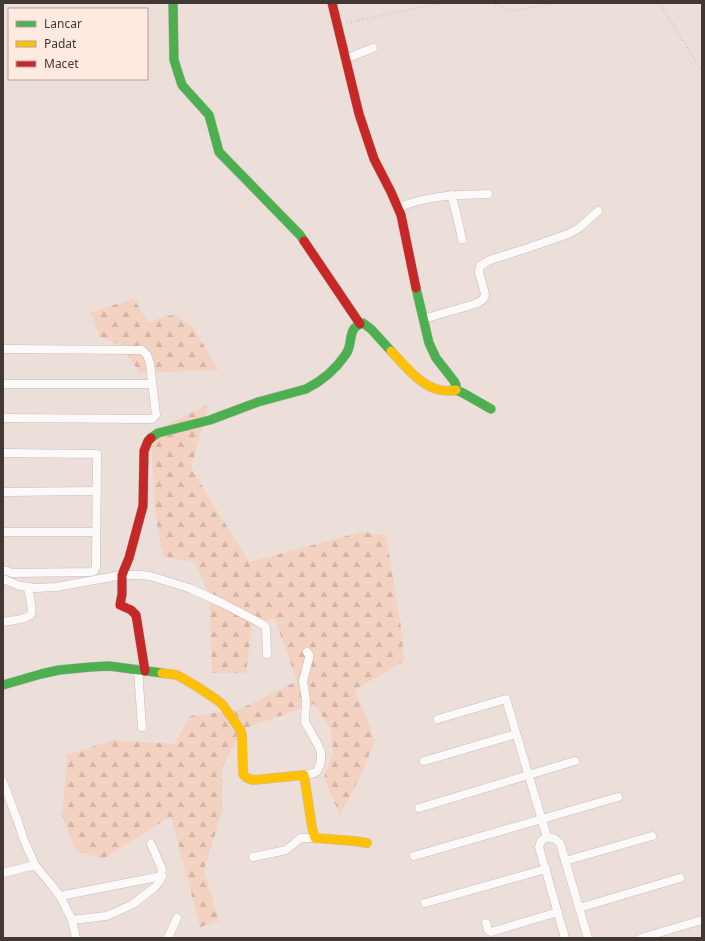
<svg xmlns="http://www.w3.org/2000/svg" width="705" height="941" viewBox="0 0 705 941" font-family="'Noto Sans',sans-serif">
<defs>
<pattern id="forest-firs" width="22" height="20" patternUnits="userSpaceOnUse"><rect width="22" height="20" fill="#f4d2c2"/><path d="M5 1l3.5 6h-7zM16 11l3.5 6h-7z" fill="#d2b5a7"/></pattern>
</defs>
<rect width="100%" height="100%" fill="#ecdfd9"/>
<!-- forest -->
<g fill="url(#forest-firs)">
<path d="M134 299 148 322 175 314 194 328 218 370 140 373 121 345 100 337 90 312Z"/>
<path d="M209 404 191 468 249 562 361 532 386 535 401 627 404 661 355 690 375 740 360 777 340 815 324 778 333 753 331 729 314 704 243 729 222 767V812L204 870 219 921 200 927 171 816 103 859 76 851 62 816 67 755 113 740 174 744 190 716 238 710 297 681 275 619 252 623 246 673H212L209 594 195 562 163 557 155 513 151 433Z"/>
</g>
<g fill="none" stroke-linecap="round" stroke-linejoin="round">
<!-- street casing -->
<g stroke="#c7bdb9" stroke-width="9">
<g id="street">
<path d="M345 59 373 48"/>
<path d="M451 195 456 212 462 239"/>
<path d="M398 208C427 195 457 195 488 194"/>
<path d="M423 319 475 304C480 302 484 300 485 294L479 272 480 266 490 260 528 248 568 234 579 228 598 211"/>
<path d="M3 349 142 350 147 355 150 364 156 415 152 419H145L3 418"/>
<path d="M3 384H152"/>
<path d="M3 453 97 454 96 567 94 571 90 572 12 573 3 570"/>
<path d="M3 492 97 491"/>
<path d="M3 532H96"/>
<path d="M3 579 20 586 36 588 56 587 122 575H141L150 576 189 588 222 603 264 625 266 628 267 654"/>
<path d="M3 622C9 621 28 619 31 614 33 609 29 593 28 588"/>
<path d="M138 669 142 727"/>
<path d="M438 719 506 699 547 837"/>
<path d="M424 761 516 734"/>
<path d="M304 775 314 773 317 771 320 765 321 759V752L318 745 305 722 306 700 303 681 309 658V655L307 652"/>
<path d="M3 782 17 819 24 840 35 865 50 883 60 896 72 920 76 938"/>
<path d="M419 808 575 761"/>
<path d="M414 856 618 797"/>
<path d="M253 857 286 850 297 841 301 838H315"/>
<path d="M565 861 652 836"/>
<path d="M3 873 35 865"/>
<path d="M60 896 162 876"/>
<path d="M425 903 546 869"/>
<path d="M579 908 680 878"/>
<path d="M72 920 106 916 116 912 133 904 155 887 160 881 162 869 151 844"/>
<path d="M486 923 488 930 491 932 558 912"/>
<path d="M168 938 177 918"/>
<path d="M565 938 539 847 541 841 547 837 555 839 560 843 588 938"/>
<path d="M641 938 702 920"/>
</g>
</g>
<!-- fast casing -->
<g stroke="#c7bdb9" stroke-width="10">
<g id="fast">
<path d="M173 3 174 60 182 85 209 115 219 152 300 235 304 241"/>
<path d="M416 288 429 343 436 358 454 381 456 385V390L463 393 491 409"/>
<path d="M151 438 158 433 210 420 258 402 306 389C322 381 336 369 346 354 354 343 346 328 363 323L371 329 391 351"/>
<path d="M3 685 41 674 59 670 91 667 109 666 162 673"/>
</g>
</g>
<!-- slow casing -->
<g stroke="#c7bdb9" stroke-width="10">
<g id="slow">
<path d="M391 351C408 369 427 396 456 390"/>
<path d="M162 673 177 675 196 686 217 700 223 705 241 731 242 735 243 774 247 778 253 780 304 775 312 827 315 838 354 841 367 843"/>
</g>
</g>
<!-- jam casing -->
<g stroke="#c7bdb9" stroke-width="10">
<g id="jam">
<path d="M332 3 359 114 374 159 391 192 401 215 416 288"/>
<path d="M304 241 360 324"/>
<path d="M145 671 136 615 131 610 120 605 122 594V575L129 558 143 506 144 451 148 441 151 438"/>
</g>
</g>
<!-- path -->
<g stroke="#c6c2c0" stroke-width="1.5" stroke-dasharray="1 3" stroke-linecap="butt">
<path d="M491 3 514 11 552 3"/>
<path d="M659 3 702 71"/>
<path d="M347 23 441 3"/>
</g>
<!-- street -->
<use href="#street" stroke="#fcfaf9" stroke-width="8"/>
<!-- fast -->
<use href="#fast" stroke="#4caf50" stroke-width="9"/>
<!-- slow -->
<use href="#slow" stroke="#ffc107" stroke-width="9"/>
<!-- jam -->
<use href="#jam" stroke="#c62828" stroke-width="9"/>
</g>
<!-- border -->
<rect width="705" height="941" fill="none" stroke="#413733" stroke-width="8"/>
<!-- legend -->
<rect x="8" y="8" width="140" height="72" fill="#feeae1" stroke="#b2a29b"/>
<rect x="16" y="21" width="20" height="6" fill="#4caf50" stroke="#b2a29b"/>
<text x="44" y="28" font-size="12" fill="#413733">Lancar</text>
<rect x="16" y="41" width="20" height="6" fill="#ffc107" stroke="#b2a29b"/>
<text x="44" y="48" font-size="12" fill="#413733">Padat</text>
<rect x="16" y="61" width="20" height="6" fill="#c62828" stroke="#b2a29b"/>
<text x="44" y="68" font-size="12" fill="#413733">Macet</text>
</svg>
